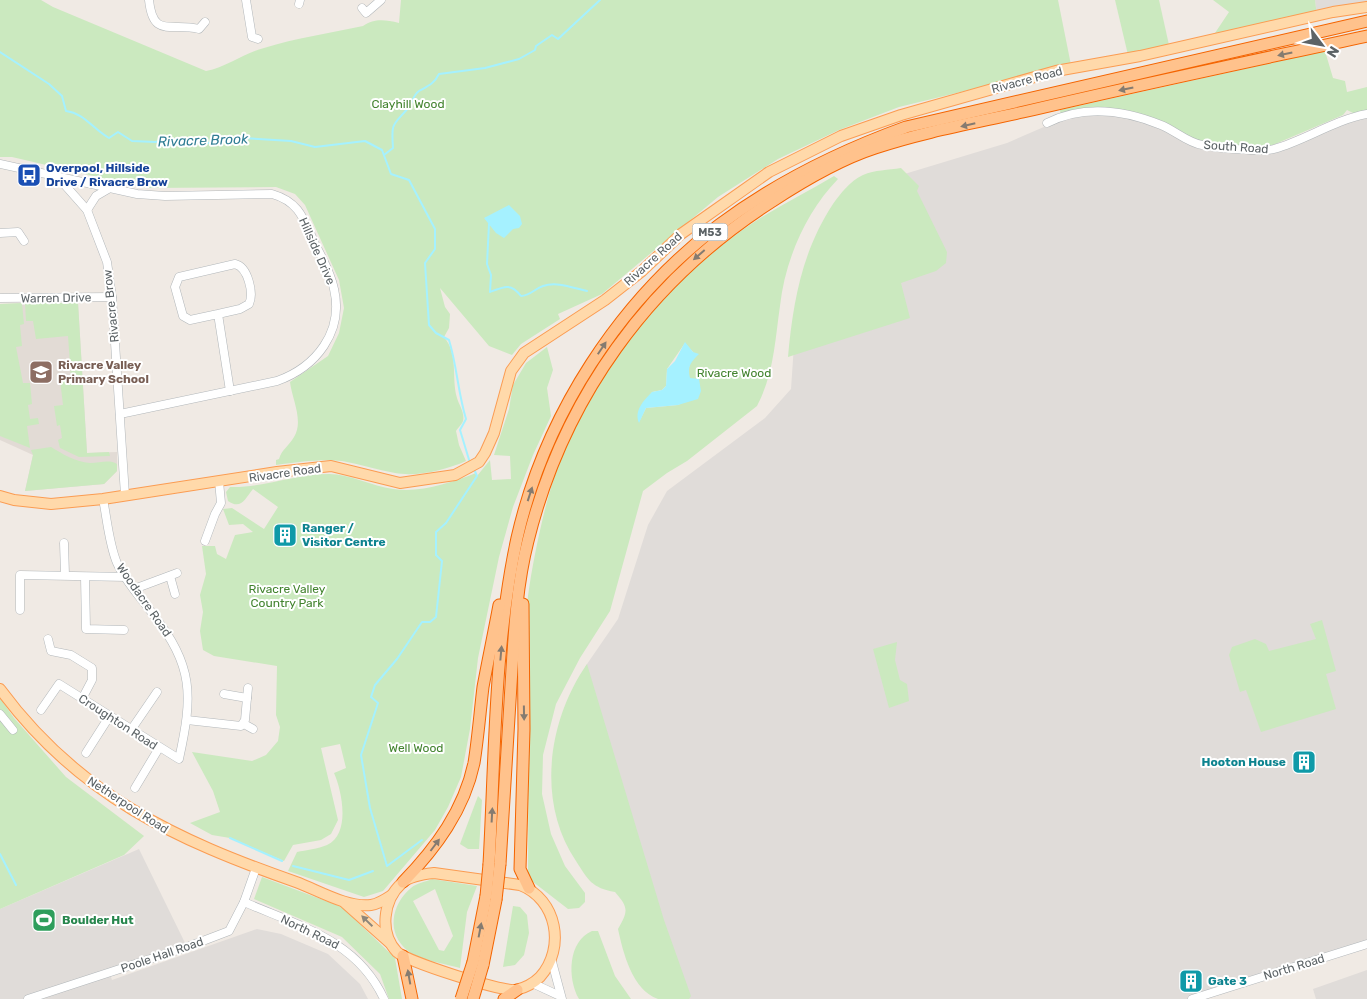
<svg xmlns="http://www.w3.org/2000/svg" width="1367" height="999" viewBox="0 0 1367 999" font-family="Rubik,sans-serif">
<rect width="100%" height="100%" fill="#f0eae4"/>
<!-- industrial -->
<g fill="#e0dcd9">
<path d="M1315 0H1367V7L1317 16Z"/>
<path d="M1106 114 1129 117 1200 145 1273 150 1367 114V944L1192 999H681L585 667 618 619 648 525 667 491 765 418 791 389 797 301 845 192 1007 143 1060 120Z"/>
<path d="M139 849 187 947 110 974 112 980 257 929 281 934 328 954 360 984 368 999H0V909Z"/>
<path d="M1367 970V999H1316L1313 989Z"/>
</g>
<!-- education -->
<path fill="#e2dbd5" d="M78 302 87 453 117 452V471L104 484 25 491 33 455 0 440V304Z"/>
<!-- green -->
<g fill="#cbe9bf" fill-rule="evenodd">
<path d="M0 0H41L53 7 206 71C227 67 244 53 264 48 296 38 330 33 363 26 375 18 385 20 399 23L401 0H1058L1071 65 899 107 839 130 778 159 718 197 602 294 558 314 560 319 521 344 512 355 489 346 440 288 445 307 450 314 449 328 444 337C459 355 451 377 457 398 459 405 465 413 463 421 462 424 458 428 456 431L459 445 466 461C446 470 417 477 395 473 377 470 360 464 342 461 319 459 299 462 276 465V460L279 459C282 449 289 446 294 437 304 421 292 399 290 382L328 356 339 333 344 308 339 280 305 205 295 194 276 187 145 188 12 157H0Z"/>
<path d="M1115 0H1159L1169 45 1128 55Z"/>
<path d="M1213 0H1315L1317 16 1211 39 1229 12Z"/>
<path d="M1325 51 1333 78 1345 81 1347 92 1367 87V113H1353L1347 110 1343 115 1266 148 1200 145 1125 114 1061 116 1060 110Z"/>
<path d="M901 168 919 186 917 191 947 252 946 263 936 271 901 283 910 318 788 357C793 302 802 251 833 204 841 193 850 181 863 175 875 170 888 170 901 168Z"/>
<path d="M834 176 838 179C806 212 785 260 780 306 775 340 774 374 757 406L687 461 667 473 643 491 610 611 580 658 556 704 543 755 542 794 551 834 565 866 585 893V902L579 908 568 909 528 878C528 831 529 784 528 737 526 691 522 642 528 596 533 559 545 501 558 467 592 377 663 286 741 231 770 210 804 194 834 176ZM685 343 693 352C687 368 688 385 684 402L678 405 646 408 639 422 652 392 662 390 666 386 667 369Z"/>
<path d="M22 303 24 324 20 325 22 346 16 347 23 383H30L32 404 28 405 30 419 38 418 39 424 27 426 30 448 0 436V304Z"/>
<path d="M25 303H78L87 453 109 452 110 456 79 457 60 448 58 440 62 438 60 425 57 426 54 406 63 405 60 380 71 378 68 336 36 339 33 321H26Z"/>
<path d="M547 347 553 370 547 388 551 416 533 455 513 507 499 557 478 658 470 729 461 777 448 807 435 830 383 891 364 897 288 871 297 852C306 850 318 849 327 845 351 834 342 791 334 773L346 768 340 744 321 748 338 820 331 834 321 840 293 845 284 861 230 838 212 835 190 823 220 812 213 791 192 752 252 761 266 755 278 741 280 727 276 715 277 666 214 656 203 650 200 631 203 612 200 595 206 574 202 546H215L217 554 226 559 235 535 253 532 243 524 229 525 223 509 232 508 264 529 278 507 253 489C245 499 241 510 228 501L226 492 230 487C264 488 295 474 329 474 350 474 372 486 393 489 421 493 450 483 476 473L477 476 490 460 492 480 511 479 510 456 494 455 509 409 513 385 526 363Z"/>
<path d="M51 447C63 454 75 462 90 463 100 463 109 459 117 464V471L104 484 25 491 33 455 31 450Z"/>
<path d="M1322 620 1336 671 1326 674 1336 709 1261 732 1246 690 1240 692 1229 655 1232 647 1255 639 1266 644 1269 651 1316 639 1310 624Z"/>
<path d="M897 642 895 660 900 680 907 684 909 701 889 708 873 649Z"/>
<path d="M587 664 664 920 691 996 689 999C681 999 666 999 658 999 632 990 623 952 618 929 628 911 629 908 615 892 592 888 588 880 576 861 536 802 548 720 587 664Z"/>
<path d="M0 698 14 718 66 777 144 836 124 855 0 909Z"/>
<path d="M478 796 482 800 479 849H468L460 844Z"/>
<path d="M262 877 342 907 395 958 402 999H389L380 974 342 937 254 899Z"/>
<path d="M432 879 477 886 467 912 460 968C446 964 419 960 408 951 386 933 391 905 411 888 416 883 426 882 432 879ZM435 889 453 936 444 951 439 950 413 901Z"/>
<path d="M513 906 520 907 527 915 529 933 524 955 515 965 503 967Z"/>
<path d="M592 931H598L615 976 631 999H579C567 978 568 941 592 931Z"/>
</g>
<!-- water -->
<g fill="#a5f1ff">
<path d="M509 205 520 216 522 224 519 228 513 229 504 238 496 233 484 218Z"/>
<path d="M685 342 693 352 699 354C691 362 687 366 690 378L699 379 701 391 698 399 678 405 646 408 639 423C634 411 643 401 652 392L662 390 666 386 667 369 675 361Z"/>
</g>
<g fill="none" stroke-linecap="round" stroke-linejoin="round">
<!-- stream -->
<g stroke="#a5f1ff" stroke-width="2">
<path d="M0 52 49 84 62 96 66 111C84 113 93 129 109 138L118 132 132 141 155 142 173 139 208 143 242 138 291 141 315 147 365 141 382 150 391 174 409 180 435 229V249L425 263 429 325 436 333 449 340C457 366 458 393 466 419L460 430 470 463"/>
<path d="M384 155 393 148C391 121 393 126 409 107 413 102 413 95 419 91 428 86 434 84 439 74L485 68 519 59 535 50 536 46 552 35 558 39 600 0"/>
<path d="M489 224 487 264 491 275 490 292C505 286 511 283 521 296 530 296 534 289 543 286 557 281 573 288 587 291"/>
<path d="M230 838 282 861"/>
<path d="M422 840 387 866 370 808 361 755 378 703 371 697 375 685 397 659 422 622H430L436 617 442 561 436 555V532L446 523 477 476 474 469"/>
<path d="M0 854 16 885"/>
<path d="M293 866 349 880 373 871"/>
</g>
<!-- minor casing -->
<g stroke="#b2b7ba" stroke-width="9">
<g id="minor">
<path d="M149 0C153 39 171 22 199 29L205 22"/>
<path d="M246 0 252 37 258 39"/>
<path d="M299 4 300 0"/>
<path d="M362 8 366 13 381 0"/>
<path d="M1047 123C1083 105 1124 110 1161 125 1174 130 1188 143 1202 145 1214 148 1264 152 1274 149 1306 140 1334 120 1367 114"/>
<path d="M0 164 137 194 165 196 272 194C300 202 304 220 315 244 322 258 331 273 334 289 344 332 316 367 277 381L120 414"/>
<path d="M56 175 87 210 107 262 112 297 125 495"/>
<path d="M87 210 96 196 108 189"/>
<path d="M0 233 18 232 24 241"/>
<path d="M0 298 112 297"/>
<path d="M218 314 190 320 183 316 175 287 179 277 235 264C248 267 254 293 249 304L240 309 218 314 230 391"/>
<path d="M205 541 215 514 221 503 219 481"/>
<path d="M64 543 65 575"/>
<path d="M170 576 175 594"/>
<path d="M85 577 86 629 124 630"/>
<path d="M134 589 177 573"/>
<path d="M20 610V575L127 577"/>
<path d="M48 639 51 651 71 655 92 668V680L82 699"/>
<path d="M247 698 248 688"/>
<path d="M41 710 59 684 179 759C193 695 194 666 152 613 140 597 125 581 117 563 109 544 107 519 103 499"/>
<path d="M0 714 13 730"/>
<path d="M187 720 241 726 245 720 247 698 224 694"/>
<path d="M244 724 253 729"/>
<path d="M131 730 157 692"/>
<path d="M86 753 109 717"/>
<path d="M135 788 159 748"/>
<path d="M244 902C299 926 357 940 384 999"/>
<path d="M551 958 562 999"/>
<path d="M532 983 560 996"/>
<path d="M28 999 187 947 229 931 244 902 256 868"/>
<path d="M1192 999 1367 944"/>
</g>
</g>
<!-- major casing -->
<g stroke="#fb9c52" stroke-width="12">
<g id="major">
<path d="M0 496 14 500 51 504 103 499 277 472 331 466 400 483 455 475 479 462 485 453 494 433 511 371 524 353 605 300 642 271 681 234 769 172 841 136 901 115 1056 71 1140 56 1333 12 1367 7"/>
<path d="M0 689C78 795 176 840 296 882 318 890 347 908 371 905 378 904 386 899 392 895"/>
<path d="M434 873 520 885C557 899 566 948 540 977 534 983 524 988 516 990 502 992 408 962 397 952 379 933 383 900 402 883 410 876 424 874 434 873Z"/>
<path d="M345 903 390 943"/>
</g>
</g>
<!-- highway casing -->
<g stroke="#f46400" stroke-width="13">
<g id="highway">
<path d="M523 604 524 729 520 869 529 888"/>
<path d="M489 864C495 756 494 644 517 538 545 415 619 301 719 225 775 183 840 151 906 127L1367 21"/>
<path d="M500 864C504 805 507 745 511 685 514 637 516 588 528 541 563 399 648 281 771 202 803 181 838 160 875 148 923 132 974 123 1023 112 1137 85 1252 61 1367 36"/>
<path d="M403 882C436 848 464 810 474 763 478 738 480 712 483 687 488 660 494 632 499 605"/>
<path d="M403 956 412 999"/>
<path d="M473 962 486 896"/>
<path d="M483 965 496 900"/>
<path d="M504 999 517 990"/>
</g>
</g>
<!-- minor -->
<use href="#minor" stroke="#fff" stroke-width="8"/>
<!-- major -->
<use href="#major" stroke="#ffd9aa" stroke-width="10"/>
<!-- highway -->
<use href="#highway" stroke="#ffc28c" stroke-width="11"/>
<!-- highway-bridge casing -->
<g stroke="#f46400" stroke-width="13" stroke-linecap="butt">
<g id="highway-bridge">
<path d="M486 896 489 864"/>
<path d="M496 900 500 864"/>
<path d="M461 999 473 962"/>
<path d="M473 999 483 965"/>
</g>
</g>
<!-- highway-bridge -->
<use href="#highway-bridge" stroke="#ffc28c" stroke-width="11"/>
</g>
<!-- one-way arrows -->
<defs><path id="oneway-solid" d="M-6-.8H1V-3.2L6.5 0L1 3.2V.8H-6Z" transform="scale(1.25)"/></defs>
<g fill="#857b70">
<use href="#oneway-solid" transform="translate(1285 54) rotate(168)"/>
<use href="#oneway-solid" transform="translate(1126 89) rotate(168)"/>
<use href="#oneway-solid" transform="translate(968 125) rotate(167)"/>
<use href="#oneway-solid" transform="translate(699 255) rotate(139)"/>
<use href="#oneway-solid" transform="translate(602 348) rotate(-56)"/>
<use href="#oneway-solid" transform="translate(530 494) rotate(-72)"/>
<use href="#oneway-solid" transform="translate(501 653) rotate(-85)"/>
<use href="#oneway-solid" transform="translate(524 713) rotate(89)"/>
<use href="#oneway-solid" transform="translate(492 815) rotate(-87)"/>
<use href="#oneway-solid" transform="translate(435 845) rotate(-53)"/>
<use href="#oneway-solid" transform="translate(480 930) rotate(-79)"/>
<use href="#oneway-solid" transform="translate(409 977) rotate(-100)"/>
</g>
<use fill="#8d867a" href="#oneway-solid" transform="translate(367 921) rotate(-136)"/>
<!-- icons -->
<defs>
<g id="bus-square" transform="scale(1.25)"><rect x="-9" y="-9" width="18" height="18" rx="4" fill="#1a4fb4" stroke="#fff"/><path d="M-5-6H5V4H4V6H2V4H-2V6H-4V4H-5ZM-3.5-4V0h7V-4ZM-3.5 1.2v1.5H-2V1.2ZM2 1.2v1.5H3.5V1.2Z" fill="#fff"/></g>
<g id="school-square" transform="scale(1.25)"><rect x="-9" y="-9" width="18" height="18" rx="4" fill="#8d6e63" stroke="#fff"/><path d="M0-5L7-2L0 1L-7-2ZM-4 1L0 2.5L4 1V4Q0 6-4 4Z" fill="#fff"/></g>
<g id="building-square" transform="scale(1.25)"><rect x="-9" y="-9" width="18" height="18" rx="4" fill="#0f9aa8" stroke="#fff"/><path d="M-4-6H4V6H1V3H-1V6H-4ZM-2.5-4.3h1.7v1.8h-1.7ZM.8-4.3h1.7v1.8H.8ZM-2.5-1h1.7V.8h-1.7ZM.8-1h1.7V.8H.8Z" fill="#fff"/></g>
<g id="stadium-square" transform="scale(1.25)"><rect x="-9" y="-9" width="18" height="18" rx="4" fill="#2e9e5b" stroke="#fff"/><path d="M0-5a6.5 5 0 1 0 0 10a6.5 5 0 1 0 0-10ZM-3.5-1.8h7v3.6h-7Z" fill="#fff"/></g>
</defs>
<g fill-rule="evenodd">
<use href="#bus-square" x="29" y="175"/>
<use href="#school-square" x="41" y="372"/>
<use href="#building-square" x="285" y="535"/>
<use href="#building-square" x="1304" y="762"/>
<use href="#stadium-square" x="44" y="920"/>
<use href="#building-square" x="1191" y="981"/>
</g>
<g text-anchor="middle" stroke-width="4" stroke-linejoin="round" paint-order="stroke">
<!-- shield labels -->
<rect fill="#fff" stroke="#8d9294" stroke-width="1" x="692.5" y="223.5" width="35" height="17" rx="4"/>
<g font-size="11" font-weight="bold" fill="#5c6366">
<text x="710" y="236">M53</text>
</g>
<!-- street labels -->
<g font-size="12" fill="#5c6366" stroke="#fff">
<text transform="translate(1027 80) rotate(-15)" y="4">Rivacre Road</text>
<text transform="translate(1236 147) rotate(4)" y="4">South Road</text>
<text transform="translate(317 251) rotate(66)" y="4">Hillside Drive</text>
<text transform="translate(653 259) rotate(-42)" y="4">Rivacre Road</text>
<text transform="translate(56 298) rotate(-1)" y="4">Warren Drive</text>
<text transform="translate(111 306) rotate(-96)" y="4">Rivacre Brow</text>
<text transform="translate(285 473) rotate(-8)" y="4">Rivacre Road</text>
<text transform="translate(144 600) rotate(55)" y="4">Woodacre Road</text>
<text transform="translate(118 722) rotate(33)" y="4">Croughton Road</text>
<text transform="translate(128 805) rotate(33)" y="4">Netherpool Road</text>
<text transform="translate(310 932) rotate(26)" y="4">North Road</text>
<text transform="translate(162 955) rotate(-19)" y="4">Poole Hall Road</text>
<text transform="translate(1294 967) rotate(-17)" y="4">North Road</text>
</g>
<!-- park labels -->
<g font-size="12" fill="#42832e" stroke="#fff">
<text x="408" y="108">Clayhill Wood</text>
<text x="734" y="377">Rivacre Wood</text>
<text x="287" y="593">Rivacre Valley<tspan x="287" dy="14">Country Park</tspan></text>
<text x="416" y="752">Well Wood</text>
</g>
<!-- transit labels -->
<g font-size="12" font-weight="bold" fill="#164399" stroke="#fff" text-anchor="start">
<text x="46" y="172">Overpool, Hillside<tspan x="46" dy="14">Drive / Rivacre Brow</tspan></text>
</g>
<!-- education labels -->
<g font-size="12" font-weight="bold" fill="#785e54" stroke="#fff" text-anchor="start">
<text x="58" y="369">Rivacre Valley<tspan x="58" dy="14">Primary School</tspan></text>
</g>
<!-- culture labels -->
<g font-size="12" font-weight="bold" fill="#0d838f" stroke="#fff" text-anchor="start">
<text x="302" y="532">Ranger /<tspan x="302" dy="14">Visitor Centre</tspan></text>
<text x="1286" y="766" text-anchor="end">Hooton House</text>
<text x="1208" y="985">Gate 3</text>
</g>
<!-- leisure labels -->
<g font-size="12" font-weight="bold" fill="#27864d" stroke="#fff" text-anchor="start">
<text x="62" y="924">Boulder Hut</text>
</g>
<!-- water labels -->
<g font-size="14" font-style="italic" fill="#307d94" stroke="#fff">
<text transform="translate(203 140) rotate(-2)" y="5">Rivacre Brook</text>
</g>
</g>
<!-- north arrow -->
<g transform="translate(1322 45) rotate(122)" stroke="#ffffff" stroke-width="4" paint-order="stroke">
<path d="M0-4L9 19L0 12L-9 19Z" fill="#5c6366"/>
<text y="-8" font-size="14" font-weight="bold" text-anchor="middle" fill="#5c6366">N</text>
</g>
</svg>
